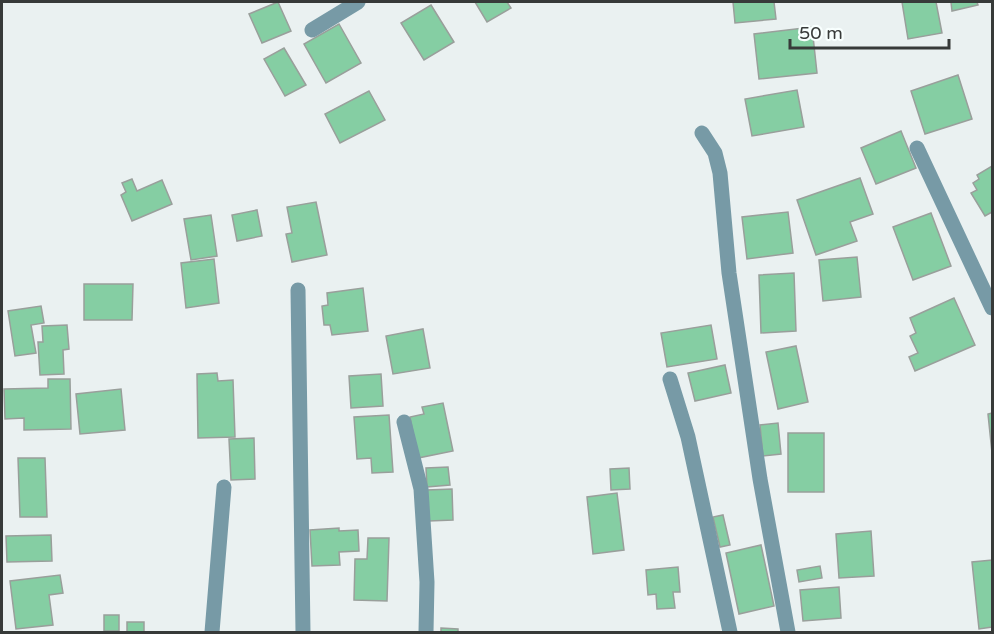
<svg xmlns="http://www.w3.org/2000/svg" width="994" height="634" viewBox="0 0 994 634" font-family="'Varela Round',sans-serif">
<rect width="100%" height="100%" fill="#eaf1f1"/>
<!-- building -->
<g fill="#85cea3" stroke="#999f9b" stroke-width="1.5">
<path d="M278 2 291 31 262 43 249 14Z"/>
<path d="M475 2H507L511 8 487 22Z"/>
<path d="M733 2H774L776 19 735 23Z"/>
<path d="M902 2H936L942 33 908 39Z"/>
<path d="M951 2H977L978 5 952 11Z"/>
<path d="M431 5 454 42 424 60 401 23Z"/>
<path d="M339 24 361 63 326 83 304 44Z"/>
<path d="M812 27 817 73 759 79 754 34Z"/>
<path d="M284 48 306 85 285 96 264 59Z"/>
<path d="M958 75 972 119 925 134 911 91Z"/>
<path d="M797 90 804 127 752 136 745 99Z"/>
<path d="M369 91 385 120 340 143 325 114Z"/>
<path d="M901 131 916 168 876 184 861 148Z"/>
<path d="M992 166V212L985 216 971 193 977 190 973 183 979 179 977 175Z"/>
<path d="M860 178 873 214 850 222 857 241 816 255 797 200Z"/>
<path d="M132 179 137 191 162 180 172 204 132 221 121 195 126 192 122 183Z"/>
<path d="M316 202 327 255 292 262 286 234 292 233 287 207Z"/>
<path d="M257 210 262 236 237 241 232 215Z"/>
<path d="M788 212 793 253 747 259 742 217Z"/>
<path d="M931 213 951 266 913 280 893 227Z"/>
<path d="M211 215 217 256 191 260 184 219Z"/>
<path d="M857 257 861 297 823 301 819 260Z"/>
<path d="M214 259 219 303 186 308 181 263Z"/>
<path d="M794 273 796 331 761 333 759 275Z"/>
<path d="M84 284H133L132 320H84Z"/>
<path d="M363 288 368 331 332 335 330 325H324L322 306 328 305 327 293Z"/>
<path d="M954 298 975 345 915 371 909 357 918 353 910 336 916 333 910 318Z"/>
<path d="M41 306 44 323 31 325 36 353 15 356 8 311Z"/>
<path d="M67 325 69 349 63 350 64 374 40 375 38 342H43L42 326Z"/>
<path d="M711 325 717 359 667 367 661 333Z"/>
<path d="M423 329 430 368 393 374 386 336Z"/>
<path d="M796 346 808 402 778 409 766 352Z"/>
<path d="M725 365 731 393 695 401 688 373Z"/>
<path d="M217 373 218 381 233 380 235 437 198 438 197 374Z"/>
<path d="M381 374 383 406 351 408 349 376Z"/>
<path d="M48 379H70L71 429 24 430V418L5 419 4 389 48 388Z"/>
<path d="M121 389 125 430 80 434 76 394Z"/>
<path d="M443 403 453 451 418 458 410 417 424 414 422 407Z"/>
<path d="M992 413V453L988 414Z"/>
<path d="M389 415 393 472 372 473 371 458 357 459 354 417Z"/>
<path d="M778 423 781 454 763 456 760 425Z"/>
<rect x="788" y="433" width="36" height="59"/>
<path d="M254 438 255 479 231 480 229 439Z"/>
<path d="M18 458H45L47 517H20Z"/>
<path d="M448 467 450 485 427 487 426 468Z"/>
<path d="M629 468 630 489 611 490 610 469Z"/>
<path d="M452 489 453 520 429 521 427 490Z"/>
<path d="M617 493 624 550 593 554 587 497Z"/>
<path d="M723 515 730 545 720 547 713 517Z"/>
<path d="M339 528V531L358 530 359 551 339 552 340 565 312 566 310 530Z"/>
<path d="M871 531 874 576 839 578 836 534Z"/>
<path d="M51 535 52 561 7 562 6 536Z"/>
<path d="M368 538H389L387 601 354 600 355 559H367Z"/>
<path d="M761 545 774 606 739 614 726 553Z"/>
<path d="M992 560V627L979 629 972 562Z"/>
<path d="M820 566 822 578 799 582 797 570Z"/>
<path d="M678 567 680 592H673L675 608 657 609 656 594 648 595 646 570Z"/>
<path d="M60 575 63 593 49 595 53 625 16 629 10 581Z"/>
<path d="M839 587 841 618 803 621 800 590Z"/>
<rect x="104" y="615" width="15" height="16"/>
<rect x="127" y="622" width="17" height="10"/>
<path d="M441 628 458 629V632H441Z"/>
</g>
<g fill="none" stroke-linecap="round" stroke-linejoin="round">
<!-- minor -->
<g stroke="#779aa6" stroke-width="15">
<path d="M312 30 358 2"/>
<path d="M702 133 715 153 720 173 729 273 760 479 788 632"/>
<path d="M917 148 992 308"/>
<path d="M298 290 303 632"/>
<path d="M670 379 688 437 730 632"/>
<path d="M404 422 421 489 427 582 426 632"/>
<path d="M212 632 224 487"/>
</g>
</g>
<!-- border -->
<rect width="994" height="634" fill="none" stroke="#373a39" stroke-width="6"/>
<!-- scale -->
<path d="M790 39v9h159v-9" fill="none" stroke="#373a39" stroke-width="3"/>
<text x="799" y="39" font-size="18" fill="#373a39" stroke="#f8fffe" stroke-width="4.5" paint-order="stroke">50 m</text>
</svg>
